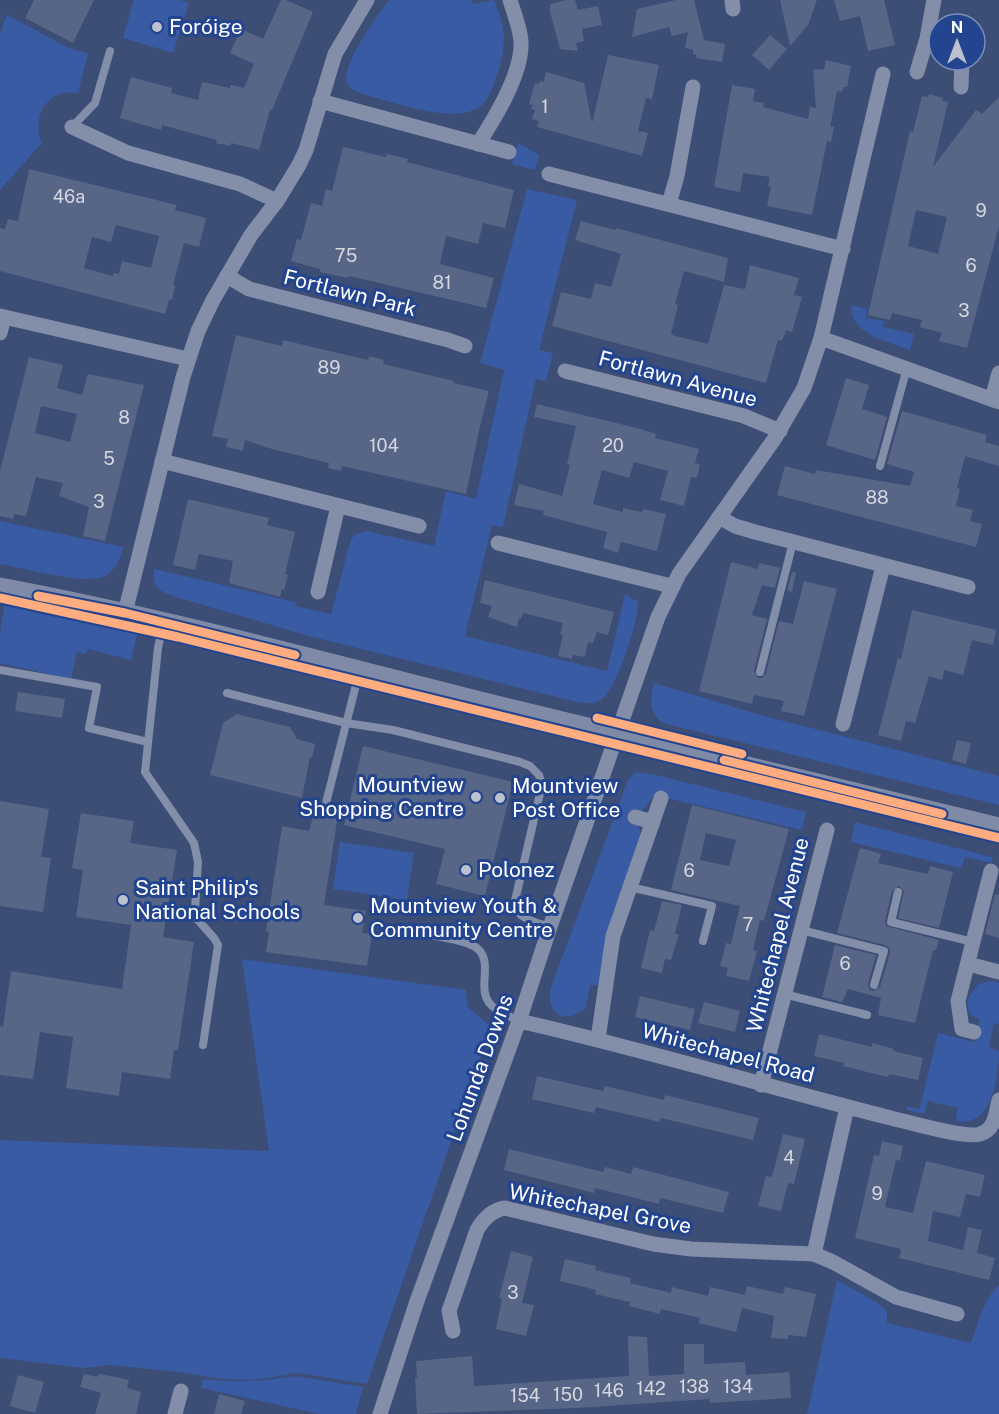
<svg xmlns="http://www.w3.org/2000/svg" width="999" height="1414" viewBox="0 0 999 1414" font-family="'Public Sans',sans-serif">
<rect width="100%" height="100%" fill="#3c4d76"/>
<!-- green -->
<g fill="#385ba4">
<path d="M134 0H180L189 3 173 53 123 38Z"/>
<path d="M389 0H471L472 4 494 0C506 28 507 43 498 72 494 83 491 96 482 105 457 127 391 101 362 94 356 91 349 89 347 83 341 64 378 15 389 0Z"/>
<path d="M7 15 71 49 88 53 78 93C73 93 68 92 63 93 41 98 33 125 42 143L0 190V33Z"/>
<path d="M518 143 539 155 535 170 512 164Z"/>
<path d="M527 189 577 200 539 350 553 353 546 381 536 379 503 527 492 525 465 636 607 671 625 594 638 602C639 620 618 686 603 698 597 704 590 703 581 703L309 636 176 597C159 591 152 588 154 569L295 602H297L295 606 331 614 351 539 356 534 366 531 434 546 446 491 476 499 504 370 480 363Z"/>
<path d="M851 305 867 309 866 318 884 321 883 327 914 334 910 350C888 341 850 335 851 305Z"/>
<path d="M0 521 123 547C120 559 117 568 107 575 88 587 23 568 0 564Z"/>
<path d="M5 601 138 631 131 660 88 649 86 654 77 652 71 679 0 663V632Z"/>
<path d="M654 683 764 716 999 776V805L666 724C648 716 650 700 654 683Z"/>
<path d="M636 772 656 775 806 812 802 830 662 797H654L634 819 640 829V839L612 915 598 985H590L586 1008C566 1024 547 1017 550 990L628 780Z"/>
<path d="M855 822 992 857 991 863 965 857 961 868 851 842Z"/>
<path d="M340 842 414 853 407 900 333 889Z"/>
<path d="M242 959 466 990 467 1006 491 1027 367 1384 297 1373 254 1380 221 1379 178 1372 110 1365 83 1368 0 1358V1140L269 1151Z"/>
<path d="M991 981 999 983V1024L994 1023 989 1047 999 1051C999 1076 992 1129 956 1121L957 1108 928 1101 924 1114 907 1110V1106L918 1109 920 1107 938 1033 975 1042 980 1019 972 1016 968 1011V999L978 984Z"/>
<path d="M837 1280 878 1303 887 1311V1323L971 1343C978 1324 983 1300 999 1285V1414H807Z"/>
<path d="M296 1376 363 1387 356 1414H320L201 1388 202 1379C235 1383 264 1381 296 1376Z"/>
</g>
<!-- building -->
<g fill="#576586" fill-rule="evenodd">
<path d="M34 0H94L73 43 25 18Z"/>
<path d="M281 0H286L313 12 272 110H270L259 150 231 143 230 146 216 143 217 140 162 125 161 130 120 118 131 77 172 88 171 93 198 100 202 82 230 88 231 85 244 88 254 64 230 53 241 29 263 39Z"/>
<path d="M566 0H575L578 10 598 6 602 25 582 29 584 41 576 43 578 51 560 49 550 12V4Z"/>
<path d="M676 0H694L704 40 725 44 722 62 696 58 697 55 693 54V50L685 48 688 32 672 36 669 27 632 37 637 9Z"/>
<path d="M780 0H817L808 25 790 46Z"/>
<path d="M834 0H884L895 45 868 51 860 16 840 21Z"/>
<path d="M770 35 787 49 769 70 752 55Z"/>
<path d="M608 55 659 65 652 99 646 98 638 131 648 133 642 156 537 127 539 121 532 119 535 110 531 109 533 105 529 104 535 83 539 84 540 81 544 82 546 72 584 83 592 123Z"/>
<path d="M826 60 851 66 847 87H844L842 92 837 91 830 127H834L831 142 827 141 812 215 767 206 771 187 768 186 770 177 743 173 740 192 714 187 732 85 755 89 753 101 764 103 763 107 808 119 810 107 816 108 813 70 824 69Z"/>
<path d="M929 94 943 98 942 101 948 102 933 167 976 110 982 114 999 97V226L967 348 939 341 942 333 920 327 922 320 892 313 890 320 868 315 910 131 913 132 922 96 928 97ZM916 210 947 217 938 254 908 246Z"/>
<path d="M343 147 386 157 387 154 408 159 407 162 514 190 505 228 483 223 478 244 446 236 440 264 494 278 486 308 349 276 348 278 320 272V269L291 261 297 239 301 240 311 203 322 206 326 189 332 191Z"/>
<path d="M29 169 177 205 175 210 206 218 199 247 184 243 173 285H175L172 300H169L165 314 0 271V228L5 229 8 219 18 221ZM116 225 159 236 151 268 122 261 119 274 113 273V276L84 268 92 237 111 242Z"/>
<path d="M581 221 615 230 616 228 728 258 724 282 684 271 675 304 678 305 671 334 675 336 708 344 724 285 745 289 750 265 799 278 794 295 802 297 792 332 786 330 782 341 778 340 766 383 552 326 561 292 591 299 595 283 611 287 621 254 575 240Z"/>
<path d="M236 335 282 346 283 340 368 360 369 356 384 360 383 364 454 381 453 383 489 391 480 426 466 494 342 466 341 471 328 468 329 463 272 449 245 440 243 451 226 447 228 439 212 436Z"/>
<path d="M29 357 63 365 57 388 82 395 88 374 144 385 105 541 83 536 89 507 59 496 63 483 36 477 26 516 14 514 13 519 0 516V471ZM41 406 77 414 70 442 35 433Z"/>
<path d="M846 378 869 385 862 409 887 417 875 460 826 445Z"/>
<path d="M537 404 637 428 656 434 655 438 699 449 695 463 700 465 697 478 691 477 684 506 660 500 668 471 634 462 629 478 602 470 593 504 623 512V508L642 512 643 509 666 514 657 551 621 542 618 553 603 548 607 532 543 515 544 511 514 505 519 484 562 496 570 465 567 464 576 426 534 417Z"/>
<path d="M902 411 987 435 985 442 999 446V466L965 456 957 488 960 489 956 506 973 510 970 521 982 524 976 547 777 495 785 466 815 474 816 470 910 486 914 472 887 464Z"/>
<path d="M188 499 269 518 267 525 295 532 285 574 288 575 284 590 282 589 280 597 229 583 233 561 199 554 195 570 173 565Z"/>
<path d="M731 562 758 569 759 563 780 568 775 588 762 585 752 615 767 619 754 671 758 678H762L766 673 779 621 793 624 804 581 837 589 804 716 781 711 784 701 754 695 752 704 699 691Z"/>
<path d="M792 572 796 573 792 592 787 590Z"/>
<path d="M485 580 614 612 608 635 597 632 593 643 588 642 585 657 573 655 572 659 558 656 563 635 560 634 563 623 523 613 521 619 519 618 517 627 488 617 492 606 480 603Z"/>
<path d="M912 610 996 630 993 645 972 640 963 675 944 670 942 680 929 676 915 723 906 721 901 741 878 735 898 658 901 659Z"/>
<path d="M18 692 65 699 62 718 15 711Z"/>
<path d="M237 714 290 727 297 739 315 744 312 758 310 757 302 798 210 775 223 723Z"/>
<path d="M957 740 971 743 966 764 952 760Z"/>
<path d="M363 746 513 782 485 896 436 884 445 849 344 825Z"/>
<path d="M0 801 49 809 41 857 51 858 43 912 0 906Z"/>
<path d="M692 805 789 829 764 921 760 920 753 950 757 951 749 981 726 976 728 968 720 966 726 943 731 944 740 906 671 890ZM706 833 736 840 729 866 700 860Z"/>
<path d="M315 809 338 815 324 905 366 911 362 933 372 934 367 966 266 952 269 932 266 931 282 826 309 831Z"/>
<path d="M81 813 134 821 130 843 177 850 163 937 194 942 178 1050H174L170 1079 122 1072 119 1096 66 1088 73 1037 40 1032 33 1079 0 1075V1026L3 1027 11 971 122 989 131 925 76 917 83 870 72 868Z"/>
<path d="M860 848 881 854 878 863 928 874 930 866 953 872 939 928 898 918 904 891 899 886 892 891 885 921 886 926 939 940 936 950H933L915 1023 878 1015 881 998 848 989 842 1002 822 997 835 945 876 955 868 984 869 989 873 991 880 987 890 953V949L885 945 837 933Z"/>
<path d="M995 894 999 895V938L985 934Z"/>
<path d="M662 901 682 905 675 934H679L671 960 665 959 662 973 641 968 650 930 654 931Z"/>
<path d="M640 996 695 1009 690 1030 635 1017Z"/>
<path d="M704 1002 740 1011 735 1032 698 1023Z"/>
<path d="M819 1034 872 1047V1043L894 1049 893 1051 923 1058 918 1080 889 1074 888 1077 867 1072 843 1066 844 1063 814 1056Z"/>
<path d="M537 1076 603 1091 605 1086 664 1100 665 1095 759 1118 753 1140 661 1118 660 1122 596 1107 594 1113 532 1099Z"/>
<path d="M783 1134 805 1139 794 1184 788 1183 781 1211 758 1206 766 1176 772 1177Z"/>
<path d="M882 1141 903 1146 900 1161 896 1160 885 1207 913 1213 926 1161 985 1175 980 1197 966 1194 960 1217 933 1211 928 1241 963 1250 968 1227 982 1230 977 1253 995 1258 989 1280 899 1258 901 1249 855 1238 874 1155 879 1156Z"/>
<path d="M509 1149 603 1172 605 1167 631 1174 633 1167 729 1192 723 1213 660 1198 659 1204 595 1188 594 1193 504 1170Z"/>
<path d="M511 1251 533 1257 522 1303 534 1305 526 1336 496 1329 502 1299 499 1298Z"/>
<path d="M565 1259 596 1266 595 1270 631 1278 630 1283 671 1293 672 1287 708 1296 710 1287 745 1295 747 1286 783 1294 785 1287 816 1294 806 1337 788 1335V1339L771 1338 774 1316 742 1308 736 1332 699 1323 700 1318 661 1309 660 1314 629 1306 630 1302 595 1294 596 1290 560 1281Z"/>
<path d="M628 1336 647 1337 649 1376 684 1374V1344H704V1364L745 1362 746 1375 789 1372 791 1398 710 1403V1399L578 1408 417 1414 415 1378H417L416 1361 472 1356 474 1386 629 1376Z"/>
<path d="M84 1374 97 1377 98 1374 106 1375 129 1380 127 1388 141 1392 136 1414H95L101 1393 80 1387Z"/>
<path d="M18 1375 44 1382 35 1413 10 1406Z"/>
<path d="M219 1394 245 1401 241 1414H214Z"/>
</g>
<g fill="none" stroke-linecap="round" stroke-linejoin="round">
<!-- lane -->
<g stroke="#838ea9" stroke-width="8">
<path d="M72 127 95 103 110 51"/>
<path d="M880 466 907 368"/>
<path d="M163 624 158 648 145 772 194 843 198 862 195 909 197 919 214 938 218 945 203 1045"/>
<path d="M0 670 97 687 89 728 148 742"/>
<path d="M760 672 793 542"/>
<path d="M227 693 346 723 393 730 520 762 530 766 539 775 542 785 514 905C519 920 536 922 550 927"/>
<path d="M326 803 359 673"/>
<path d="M630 887 712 906 703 941"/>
<path d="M898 892 891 922 973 942"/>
<path d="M801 930 884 951 874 985"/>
<path d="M406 932C423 935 468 938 479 950 493 965 476 990 491 1005 498 1012 510 1016 519 1021"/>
<path d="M784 994 867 1015"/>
</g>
<!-- street -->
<g stroke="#838ea9" stroke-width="15">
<path d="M732 0 733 9"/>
<path d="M917 72 927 38 934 0"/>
<path d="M961 87 962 60"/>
<path d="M320 101 509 152"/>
<path d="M72 127 128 153 240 184 277 201"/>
<path d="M478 144C495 118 523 73 521 41 520 28 514 13 510 0"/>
<path d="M549 174 843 249"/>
<path d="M669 204 677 176 693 87"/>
<path d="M227 276 249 289 448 340 465 346"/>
<path d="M0 316 188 359"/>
<path d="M0 333 4 317"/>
<path d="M821 338 999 402"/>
<path d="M565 371 744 416 780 431"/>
<path d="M992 399 999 373"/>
<path d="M162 461 419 526"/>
<path d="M719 517 735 526 755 532 968 587"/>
<path d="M498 543 671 586"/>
<path d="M318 592 338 506"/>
<path d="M125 613 183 377 198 331 213 300 251 235 277 201 299 165 306 150 335 54 367 0"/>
<path d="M843 724 883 566"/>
<path d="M635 817 653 822"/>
<path d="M968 964 999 972"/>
<path d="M519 1021C643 1049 764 1086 887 1117 904 1121 966 1139 980 1134 995 1130 996 1113 999 1100"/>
<path d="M974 1032 962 1029 958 1001 991 871"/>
<path d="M598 1039 613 936 661 798"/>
<path d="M761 1085 827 830"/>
<path d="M814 1254 847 1107"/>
<path d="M453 1331 449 1311 477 1230C484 1218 492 1210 505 1208L653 1244 691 1249 814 1254 833 1262 896 1297 957 1314"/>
<path d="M175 1414 181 1391"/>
<path d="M380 1414 416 1304 519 1021 550 927 658 617 679 574 775 438 804 388 821 338 883 74"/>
</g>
<!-- secondary -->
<path stroke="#7f8aa6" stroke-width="21" d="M0 588C166 619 329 664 492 705 661 747 830 786 999 828"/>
<!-- cycleway casing -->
<g stroke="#23448e" stroke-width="13">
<g id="cycleway">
<path d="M38 596 125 613 295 655"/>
<path d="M0 598 178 637 999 838"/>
<path d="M597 718 742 754"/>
<path d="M724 760 942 814"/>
</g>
</g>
<!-- cycleway -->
<use href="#cycleway" stroke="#ffac80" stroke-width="9"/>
</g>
<!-- markers -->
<g fill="#bbc1cf" stroke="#23448e" stroke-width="2">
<circle cx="157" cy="27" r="6"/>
<circle cx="476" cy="797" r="6"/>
<circle cx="500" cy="798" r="6"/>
<circle cx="466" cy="870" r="6"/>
<circle cx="123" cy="900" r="6"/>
<circle cx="358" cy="918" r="6"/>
</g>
<g text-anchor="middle" stroke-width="6" stroke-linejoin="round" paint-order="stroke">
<!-- number labels -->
<g font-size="18" fill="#d5d8e1">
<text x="545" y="113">1</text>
<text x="69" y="203">46a</text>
<text x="981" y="217">9</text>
<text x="346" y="262">75</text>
<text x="971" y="272">6</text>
<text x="442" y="289">81</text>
<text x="964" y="317">3</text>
<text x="329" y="374">89</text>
<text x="124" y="424">8</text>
<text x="384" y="452">104</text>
<text x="613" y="452">20</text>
<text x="109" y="465">5</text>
<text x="877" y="504">88</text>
<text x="99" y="508">3</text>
<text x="689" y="877">6</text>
<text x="748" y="931">7</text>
<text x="845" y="970">6</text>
<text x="789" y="1164">4</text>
<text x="877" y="1200">9</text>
<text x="513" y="1299">3</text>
<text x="694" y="1393">138</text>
<text x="738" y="1393">134</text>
<text x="651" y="1395">142</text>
<text x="609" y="1397">146</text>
<text x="568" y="1401">150</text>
<text x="525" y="1402">154</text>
</g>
<!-- poi labels -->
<g font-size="21" fill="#fff" stroke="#23448e" text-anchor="start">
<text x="169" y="34">Foróige</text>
<text x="464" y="792" text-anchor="end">Mountview<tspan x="464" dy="24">Shopping Centre</tspan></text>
<text x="512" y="793">Mountview<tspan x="512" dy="24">Post Office</tspan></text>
<text x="478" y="877">Polonez</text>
<text x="135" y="895">Saint Philip's<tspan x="135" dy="24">National Schools</tspan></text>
<text x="370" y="913">Mountview Youth &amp;<tspan x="370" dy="24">Community Centre</tspan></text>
</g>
<!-- street labels -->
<g font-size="21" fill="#fff" stroke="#23448e">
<text transform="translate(350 293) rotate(14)" y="7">Fortlawn Park</text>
<text transform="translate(678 379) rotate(15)" y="7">Fortlawn Avenue</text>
<text transform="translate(778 935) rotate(-76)" y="7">Whitechapel Avenue</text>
<text transform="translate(728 1053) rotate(15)" y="7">Whitechapel Road</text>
<text transform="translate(480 1068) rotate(-70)" y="7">Lohunda Downs</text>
<text transform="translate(600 1209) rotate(11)" y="7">Whitechapel Grove</text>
</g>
</g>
<!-- north arrow -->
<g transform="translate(957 42)"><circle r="28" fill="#23448e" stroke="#7b8fbb" stroke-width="1.5"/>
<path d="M0-4.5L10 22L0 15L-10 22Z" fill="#bbc1cf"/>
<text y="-9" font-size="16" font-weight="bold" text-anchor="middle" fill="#ffffff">N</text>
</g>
</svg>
